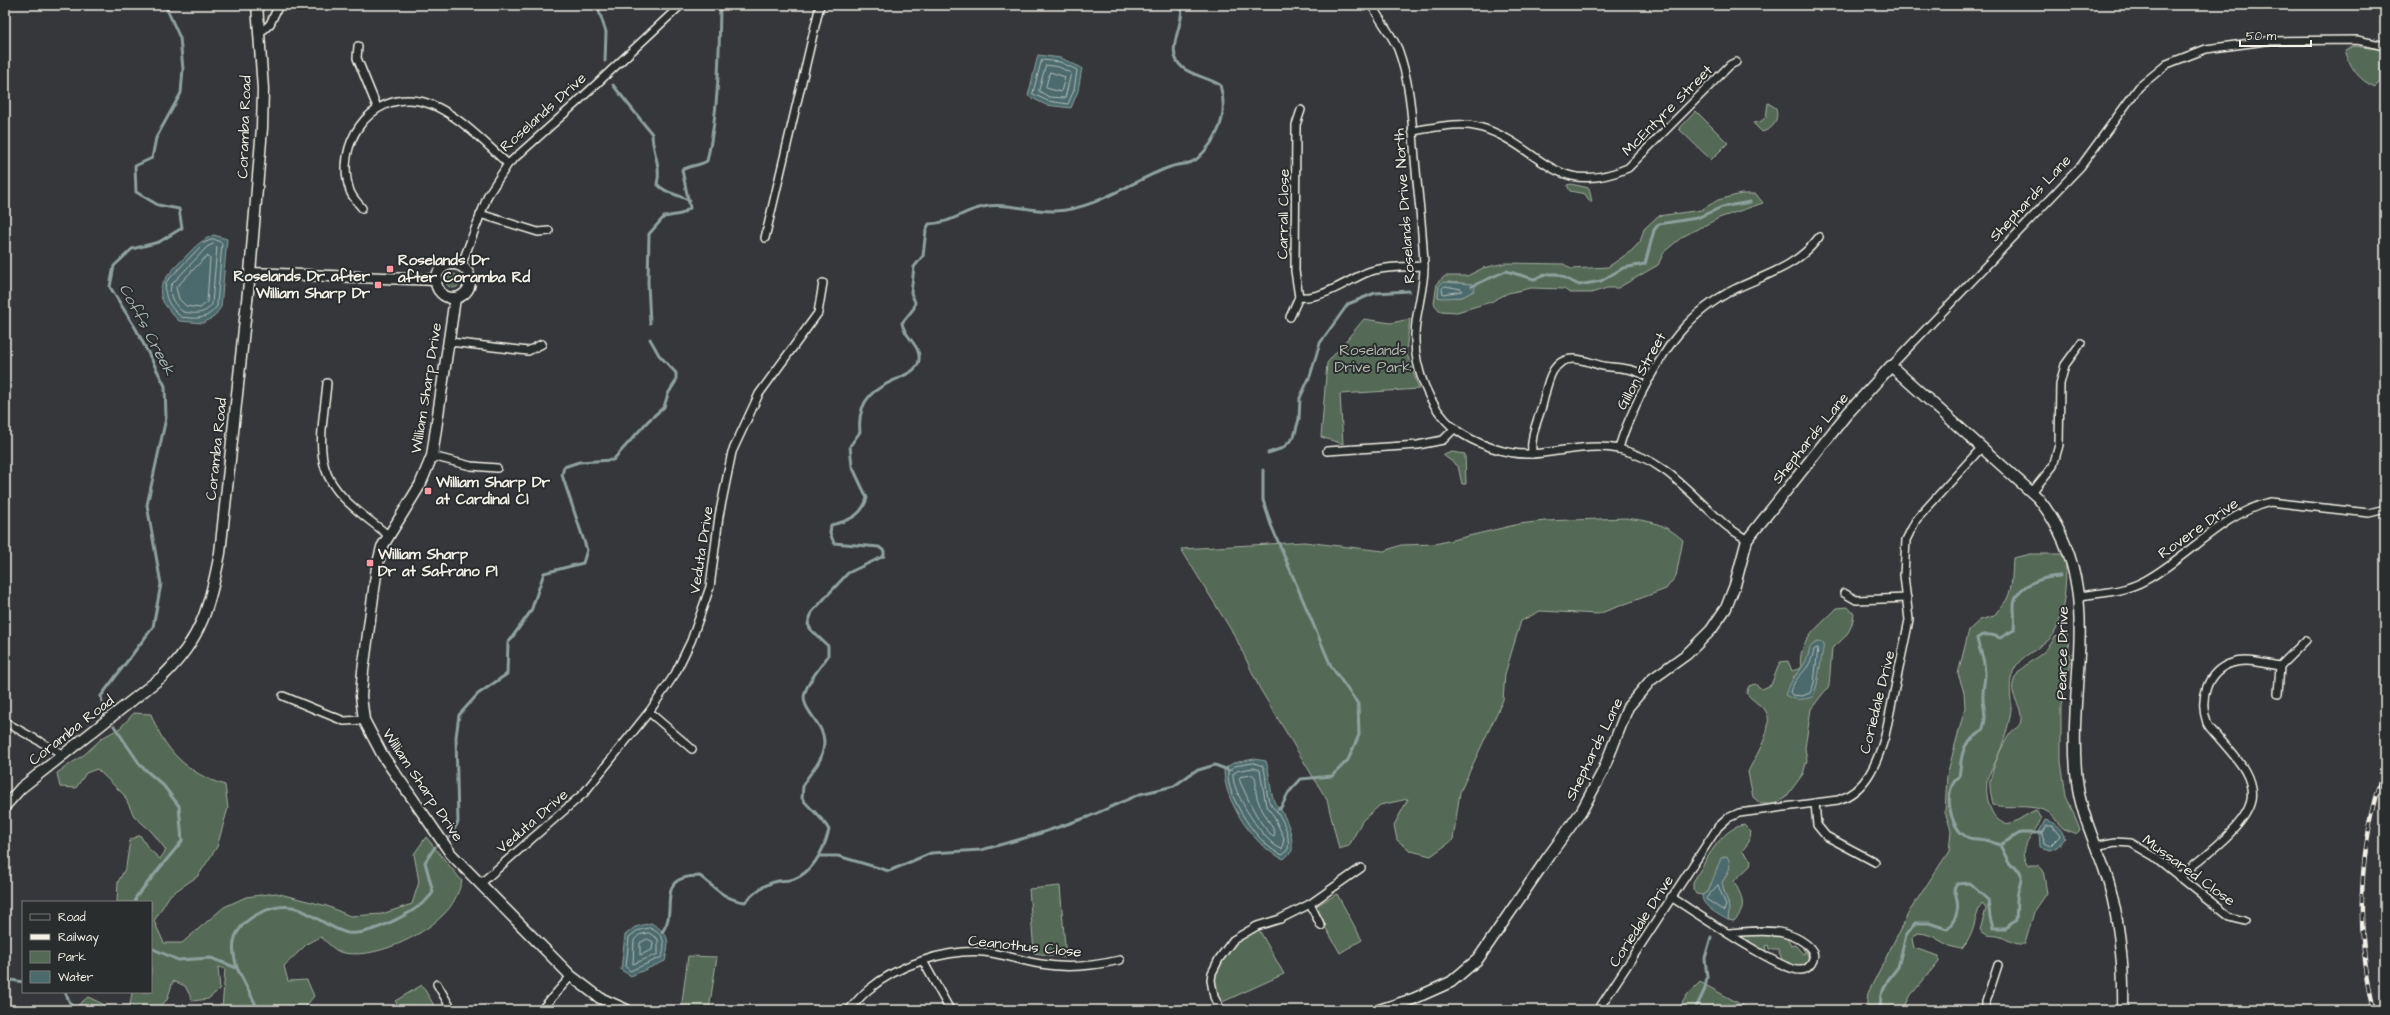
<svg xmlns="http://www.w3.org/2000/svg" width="2390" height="1015" viewBox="0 0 2390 1015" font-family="'Architects Daughter',sans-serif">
<rect width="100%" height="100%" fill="#35373b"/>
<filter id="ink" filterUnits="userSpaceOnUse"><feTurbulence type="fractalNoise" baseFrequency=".025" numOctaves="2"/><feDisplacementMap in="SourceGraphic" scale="8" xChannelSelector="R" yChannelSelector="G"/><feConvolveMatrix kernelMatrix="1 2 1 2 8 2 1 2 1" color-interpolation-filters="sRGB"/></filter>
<g filter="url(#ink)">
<!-- green -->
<g fill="#546a56" stroke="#a4ae9f" fill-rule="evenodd">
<path d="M2353 46 2385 50V69L2380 70V82L2375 87C2358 80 2350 67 2345 50Z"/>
<path d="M1768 103 1776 108C1779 120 1774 129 1762 132L1753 123 1760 122 1766 117Z"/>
<path d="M1696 111 1728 143 1711 160 1679 129Z"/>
<path d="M1571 184 1589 188 1592 202H1590L1585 194 1570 191 1567 185Z"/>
<path d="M1741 194H1756L1763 203 1719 218 1682 237 1664 252 1658 265 1618 288H1607L1591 293H1570L1564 289 1531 288 1508 293 1491 302 1457 312 1440 311 1434 304 1437 283 1445 276H1467L1483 268 1505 263 1564 264 1571 269 1608 267 1631 251 1640 242 1644 229 1658 216 1701 210 1718 200ZM1448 282 1472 284 1473 291 1462 297H1438L1439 286Z"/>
<circle cx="453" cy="281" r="7"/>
<path d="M1364 319 1391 323 1410 319 1406 351 1419 389 1340 394 1343 444 1321 437 1327 363Z"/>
<path d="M1452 452 1465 454 1466 484H1462L1458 466 1443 455Z"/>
<path d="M1625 518C1651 521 1664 523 1683 540L1676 576 1666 589 1598 614 1540 611 1521 621 1505 674 1503 700 1460 792 1453 840 1431 856 1411 851 1397 840 1394 825 1408 799 1380 805 1362 821 1349 846 1339 849 1327 800 1260 689 1236 638 1181 549 1304 542 1384 551 1401 545 1435 544 1519 524 1545 521Z"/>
<path d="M2031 554H2066C2066 578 2066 605 2057 628 2050 647 2025 651 2016 666 2005 685 2014 698 2010 716 2007 733 2001 750 1994 765 1992 770 1987 776 1987 782 1985 795 1990 819 2004 823 2014 826 2026 813 2036 810L2041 819C2035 835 2014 849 2028 865H2038L2043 870 2047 893 2034 912 2025 944C2014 945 2011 941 2001 937 1991 934 1989 938 1980 930L1986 909 1982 903C1973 919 1976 933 1962 949 1945 948 1935 933 1918 933L1912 939 1914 948 1939 956V961L1911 995 1903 1010H1866L1868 993 1909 912 1949 851 1951 830 1945 812 1947 775 1965 708 1964 692 1958 674 1969 630 1980 620 1994 616C1998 609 2004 605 2007 599 2013 587 2012 571 2013 558Z"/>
<path d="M1848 607 1854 614C1852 630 1846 638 1832 648L1829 686 1811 709 1805 748 1807 760 1803 774 1786 797 1774 804H1761L1753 797 1748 772C1754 758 1777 725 1765 710 1759 704 1752 700 1746 693L1749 686 1755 684 1762 689 1771 685 1780 662 1788 661 1792 671 1801 668C1796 641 1821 625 1837 608ZM1810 647 1822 652 1817 684 1813 697 1793 677C1804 668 1808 662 1810 647Z"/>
<path d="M2067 634 2071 662 2061 705V762L2066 795 2080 830 2076 834C2072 832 2067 831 2064 829 2056 823 2054 813 2043 810 2027 804 2010 809 1993 805 1992 798 1989 788 1990 781 1993 767 2001 747 2009 735 2013 728 2021 728 2021 719 2022 703 2007 695 2015 678 2024 660 2044 659 2055 637Z"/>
<path d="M134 713 151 714C164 750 188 774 225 785L228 808 217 847 198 876 170 895 154 921 164 943H182L224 907 246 897 276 893 327 906 350 916 382 914 412 904 419 882 414 854 426 837 462 881C458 894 453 906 443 915 422 937 371 961 340 952 334 950 327 942 321 937L308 943 284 966 288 981 307 980 314 996 306 1006 297 1010H222L225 969 218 967 220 989 208 999 193 1001 185 986 173 981 167 1000 155 1010H140L130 1005 132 992H151V902H117L118 882 126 867 130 840 140 835 148 848 160 859 166 850 152 832 134 816 124 795 97 769 86 773 76 788 60 787 57 773 85 754 102 738 120 728Z"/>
<path d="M1744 825 1751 832 1749 842 1742 851 1751 860 1750 866 1734 881C1742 897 1748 907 1734 921L1728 920C1731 900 1725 900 1722 882L1729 872 1714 878 1708 892 1702 895 1696 894 1693 889V882C1705 863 1720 828 1744 825Z"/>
<path d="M1060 886 1066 958 1034 953 1029 889Z"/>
<path d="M1337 894 1362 940 1340 953 1314 907Z"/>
<path d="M1257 926 1284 974 1218 1004 1212 973 1226 949Z"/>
<path d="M1769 934 1787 938 1791 946 1795 945 1803 954 1805 953 1802 946C1811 954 1811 971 1794 967 1790 966 1786 963 1783 962L1778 949H1769L1768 945 1765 946 1767 953 1738 936Z"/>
<path d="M688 956 717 957 709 1010H681Z"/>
<path d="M1700 982 1751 1010H1678L1687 995Z"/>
<path d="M422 985 435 1007 431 1010H415L412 1005 401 1010 395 1001Z"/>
<path d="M88 997 103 1004 108 1010H72Z"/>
</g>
<!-- water -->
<g fill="#4c6b6d" stroke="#8fa19e">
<path d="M1038 55 1061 58 1082 68 1078 91 1071 108 1046 105 1028 96Z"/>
<path d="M214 235 227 239 221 307 214 317 203 323 179 321C151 293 157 286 182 260 192 250 200 240 214 235Z"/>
<path d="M1443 282 1472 284 1475 285 1474 291 1462 297 1441 298 1438 297 1439 286Z"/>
<path d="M1817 642 1824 643 1817 684 1813 697C1803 700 1794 701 1785 695 1791 675 1807 670 1810 647Z"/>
<path d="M1254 759 1266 761C1271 777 1269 787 1274 801 1275 805 1279 807 1281 810 1289 824 1293 836 1292 851L1284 859C1255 849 1223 800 1224 769L1233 763Z"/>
<path d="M2045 820C2056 823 2061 828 2065 838L2057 847 2050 850 2040 847 2039 832Z"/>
<path d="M1727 856C1733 867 1728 873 1722 882 1725 900 1731 900 1728 920 1719 915 1701 906 1702 895L1708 892 1721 858Z"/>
<path d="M651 923C670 934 670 940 665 961L631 976 621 970 625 935 635 927Z"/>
</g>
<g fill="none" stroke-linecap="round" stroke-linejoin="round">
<!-- shore -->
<g stroke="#b1bbb7" stroke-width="1">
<path d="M1042 60 1060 62 1077 70 1074 90 1068 104 1048 101 1033 94Z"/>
<path d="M1046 65 1059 67 1071 73 1065 98 1049 97 1039 91Z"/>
<path d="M1050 72 1065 77 1061 92 1046 88Z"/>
<path d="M214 239 222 243 217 306C207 320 197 319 181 317 170 307 163 298 166 282L204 243Z"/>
<path d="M214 244 217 247 212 304C205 315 195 314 183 312 175 305 168 297 171 285L207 247Z"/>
<path d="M207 256 210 258 207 302 200 308 186 306 179 299 176 288Z"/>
<path d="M1445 286 1461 289 1462 291 1443 294 1442 289Z"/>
<path d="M1818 648 1814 683 1810 693 1802 696 1792 695 1790 692C1796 673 1810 673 1814 650Z"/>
<path d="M1254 763 1263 766C1268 778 1264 794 1271 805 1272 808 1276 809 1277 812 1285 823 1290 837 1288 849L1283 855C1260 849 1225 795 1228 772L1235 766Z"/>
<path d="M1254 768 1260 770 1266 806 1273 815 1284 838 1282 849C1265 845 1231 791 1233 774L1237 771Z"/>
<path d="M1253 775C1258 778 1255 786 1256 793 1259 809 1269 819 1275 833L1274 836C1261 830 1245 793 1239 779L1240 777Z"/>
<path d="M2047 826H2052L2060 836 2050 846 2044 843 2043 833Z"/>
<path d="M1718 885 1726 905 1724 911 1706 899Z"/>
<path d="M650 928C664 935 666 942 662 957L630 971 626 967 629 937 637 931Z"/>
<path d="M649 933 658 939V954L633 964 634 940 639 935Z"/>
<path d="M648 939 653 942 652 950 640 955V943Z"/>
</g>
<!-- stream -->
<g stroke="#8fa19e" stroke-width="3">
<path d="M597 5 606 32 605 61"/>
<path d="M613 85 652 134C652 151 662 167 657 184 666 194 678 194 690 201"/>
<path d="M1472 286 1506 271 1534 279 1548 274H1557L1579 285 1601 281 1623 268 1645 264 1654 230 1659 224 1697 218 1722 207 1750 202"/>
<path d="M650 323 648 283 649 234 664 217 681 214 690 208 682 170C691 165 699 166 707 161 719 110 719 58 720 5"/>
<path d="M1268 453 1283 448 1294 437 1299 419 1300 398 1310 376 1320 343 1348 304 1375 293 1409 291"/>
<path d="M1263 470V500L1271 525 1331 666 1358 704 1359 735 1348 760 1332 776 1301 779 1289 792 1280 809H1278"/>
<path d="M104 713 101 696 153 627 161 584 147 505 166 418 165 386 136 329 110 287 114 266 132 249 159 242 182 228 179 209 158 205 136 192 135 166 152 158 156 138 181 93 183 69 180 38 165 5"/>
<path d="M114 726 141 766 163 785 179 806 182 841 136 897 135 902"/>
<path d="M450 837 458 822 456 737 459 715 478 694 507 674 508 643 531 611 544 573 583 563 587 550 562 475 564 467 579 462 613 460 648 421 664 407 668 394 676 381V373L659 355 650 339"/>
<path d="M2000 845 2020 833H2042"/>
<path d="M819 856H838L889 871 931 853 981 850 1032 836 1088 817 1140 794 1174 786 1195 771 1215 765 1228 770"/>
<path d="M662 932C680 909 652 876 700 876 715 888 725 900 745 902 755 892 764 884 778 881 783 880 789 881 794 879 814 871 824 849 829 830 822 816 810 810 802 798 803 794 802 787 804 783 813 768 823 763 824 742 824 722 799 709 805 692 810 678 820 668 828 656V646L811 630 808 624 812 612 848 573 884 556V551L879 547 834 543 830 533 831 525C848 521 862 516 867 498L852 466 850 446 860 432C854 375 916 385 919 360 921 345 904 337 902 323L914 308 915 302 911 293 914 267 923 256 926 230 929 224C953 223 962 211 983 207 1007 202 1031 212 1055 211 1097 209 1131 181 1170 167 1179 163 1190 166 1198 158 1219 138 1229 114 1220 85 1209 78 1194 76 1183 68 1162 51 1186 25 1181 5"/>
<path d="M151 948 178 960 211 958 237 968 255 1003 256 1010"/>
<path d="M237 968C234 957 231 944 237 933 246 916 273 904 292 907 306 909 331 930 348 933 370 936 422 910 433 892L425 862 435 847"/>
<path d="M5 979 23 982"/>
<path d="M65 992 73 1010"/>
<path d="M1695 1010 1705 989 1707 977 1705 958 1711 937"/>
<path d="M1880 1010 1881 994 1888 980 1898 967 1906 935 1915 923H1929L1947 929C1959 917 1960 905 1954 889L1957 884 1969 883 1988 900 1990 917 1993 928H2006L2016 920C2017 911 2016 901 2018 892 2021 880 2026 870 2010 865L2000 845C1995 844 1990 841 1985 840 1980 838 1972 840 1967 837 1949 829 1942 788 1959 777 1961 766 1960 755 1966 745 1970 738 1981 735 1983 728 1988 716 1982 706 1983 694 1983 683 1987 677 1984 664 1983 654 1978 648 1977 638 1985 633 1992 634 2000 638L2014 630C2015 621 2014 614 2014 605 2016 584 2044 577 2060 576"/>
</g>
<!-- street casing -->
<g stroke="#f4f1e8" stroke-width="10">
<g id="street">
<path d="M1374 9C1381 22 1392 35 1398 49 1411 84 1412 123 1415 159 1418 195 1423 231 1424 267 1424 290 1415 313 1415 336 1414 368 1429 408 1455 429 1475 444 1506 455 1531 454 1560 452 1590 443 1619 449 1665 460 1689 493 1722 522 1729 529 1739 534 1747 540"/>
<path d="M260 33 270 24 279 5"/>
<path d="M358 46 357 58 377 107"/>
<path d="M1412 131C1433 128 1458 121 1479 127 1540 144 1553 200 1628 168L1730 65 1736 62"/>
<path d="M362 208C358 203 352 197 350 191 334 146 369 92 419 101 450 106 485 143 508 164"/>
<path d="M480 214 538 232 549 231"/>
<path d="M765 238 820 5"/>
<path d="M461 266 488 195 508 164 574 105 681 5"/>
<path d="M1299 297C1324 299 1346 281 1368 272 1384 266 1406 267 1424 266"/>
<path d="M1290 317 1299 297 1295 271 1296 125 1301 110"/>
<path d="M450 342 528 351 542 344"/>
<path d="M1891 366 2081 166 2139 87 2167 64 2206 49 2266 41 2357 40 2385 46"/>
<path d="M327 383C325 409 317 443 325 468 334 498 367 517 389 536"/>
<path d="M1619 449C1623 430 1632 414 1640 396 1664 349 1687 313 1735 289 1767 274 1797 267 1819 237"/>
<path d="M1327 451 1418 445 1443 440 1455 428"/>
<path d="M1532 454C1530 436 1537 423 1542 406 1547 389 1549 359 1573 359 1584 359 1593 364 1603 366 1622 369 1632 367 1650 378"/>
<path d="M432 456 471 466 497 468"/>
<path d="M2032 492 2053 466 2059 445 2060 384 2065 365 2081 343"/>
<path d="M1844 593 1856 600 1907 598"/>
<path d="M2078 596C2101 593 2125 592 2146 580 2188 557 2222 514 2270 502L2369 513 2385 509"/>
<path d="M2278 694 2280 666 2306 640"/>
<path d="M283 696 344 721 364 720"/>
<path d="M649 712 692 749"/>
<path d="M5 722 64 755"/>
<path d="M1815 803 1817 825 1826 836 1875 862"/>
<path d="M2095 846 2115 842 2131 843 2155 857 2230 917 2244 921"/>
<path d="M2179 877C2200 859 2246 827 2251 800 2255 775 2234 756 2219 738 2215 733 2209 728 2207 723 2199 700 2206 671 2232 663 2247 658 2265 664 2280 666"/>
<path d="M480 884 584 793 649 712 675 674 691 641 710 587 719 516 732 452 759 394 818 313 823 283"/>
<path d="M1671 897C1692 910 1783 973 1801 970 1805 970 1808 968 1811 964 1822 948 1795 936 1783 933 1766 929 1745 932 1728 933"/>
<path d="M1310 904 1321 926"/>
<path d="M923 961 950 1010"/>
<path d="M437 984 452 1010"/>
<path d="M541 1010 571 976"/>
<path d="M849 1010C855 1003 861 996 868 990 897 965 946 949 984 952 1004 954 1022 961 1041 964 1068 969 1094 966 1120 960"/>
<path d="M1221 1010 1214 997 1211 980 1212 973 1219 959 1233 940 1257 926 1280 919 1310 904 1361 868"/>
<path d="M1598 1010 1718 827 1728 818 1739 813 1838 800C1866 791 1877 763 1885 736L1909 620 1904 575 1906 540 1916 520 1982 447"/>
<path d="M1986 1010V1002L1998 965"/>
</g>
</g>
<!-- secondary casing -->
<g stroke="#f4f1e8" stroke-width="13">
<g id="secondary">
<circle cx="453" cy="281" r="17"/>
<path d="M250 273 437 280"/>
<path d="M455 298 432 456 420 485 382 547 377 567 363 671 361 696 364 720 383 756 451 854 571 976 600 998 627 1010"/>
<path d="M5 806 21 788 163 676C202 638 210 605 220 553L250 273 262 128 263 89 257 5"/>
<path d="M1379 1010 1413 999 1451 982 1478 959 1548 857 1581 812 1603 771 1628 707 1651 680 1687 654 1711 630 1726 608 1735 585 1747 540 1847 414 1891 366 2038 498C2109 588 2065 678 2077 781 2081 817 2099 849 2109 884 2120 925 2124 968 2123 1010"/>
</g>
</g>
<!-- street -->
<use href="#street" stroke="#2a2d2e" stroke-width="7"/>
<!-- secondary -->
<use href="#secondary" stroke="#2a2d2e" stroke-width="10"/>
<!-- rail casing -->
<g stroke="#f4f1e8" stroke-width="4.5">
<path id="rail" d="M2374 1010C2355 930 2358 847 2385 769"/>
</g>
<!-- rail -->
<use href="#rail" stroke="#2a2d2e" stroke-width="3" stroke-dasharray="9" stroke-linecap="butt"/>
</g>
</g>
<!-- markers -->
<g fill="#ff9aa2" stroke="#2a2d2e" stroke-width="1.5">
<rect x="386" y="265" width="8" height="8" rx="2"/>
<rect x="374" y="281" width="8" height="8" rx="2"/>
<rect x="424" y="487" width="8" height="8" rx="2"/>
<rect x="366" y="559" width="8" height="8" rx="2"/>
</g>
<g text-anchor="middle" stroke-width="4" stroke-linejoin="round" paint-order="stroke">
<!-- street labels -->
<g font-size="15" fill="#f4f1e8" stroke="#2a2d2e">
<text transform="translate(1667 110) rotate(-45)" y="5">McEntyre Street</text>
<text transform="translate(543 112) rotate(-42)" y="5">Roselands Drive</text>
<text transform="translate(244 127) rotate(-88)" y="5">Coramba Road</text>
<text transform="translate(2030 198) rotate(-47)" y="5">Shephards Lane</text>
<text transform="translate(1404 206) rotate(-94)" y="5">Roselands Drive North</text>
<text transform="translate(1283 214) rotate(-89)" y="5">Carrall Close</text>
<text transform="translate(1641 371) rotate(-61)" y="5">Gillon Street</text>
<text transform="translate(426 388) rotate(-81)" y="5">William Sharp Drive</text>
<text transform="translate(1810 438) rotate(-51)" y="5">Shephards Lane</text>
<text transform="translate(216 449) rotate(-84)" y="5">Coramba Road</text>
<text transform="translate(2198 528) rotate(-35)" y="5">Rovere Drive</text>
<text transform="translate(701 550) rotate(-81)" y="5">Veduta Drive</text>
<text transform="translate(2062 653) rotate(-89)" y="5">Pearce Drive</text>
<text transform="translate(1877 702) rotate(-76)" y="5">Coriedale Drive</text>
<text transform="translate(71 730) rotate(-38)" y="5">Coramba Road</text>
<text transform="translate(1594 749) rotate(-64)" y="5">Shephards Lane</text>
<text transform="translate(423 785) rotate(56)" y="5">William Sharp Drive</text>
<text transform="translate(532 821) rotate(-41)" y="5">Veduta Drive</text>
<text transform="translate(2189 870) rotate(36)" y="5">Mussared Close</text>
<text transform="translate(1641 921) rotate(-57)" y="5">Coriedale Drive</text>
<text transform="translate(1025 946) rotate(6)" y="5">Ceanothus Close</text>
</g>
<!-- poi labels -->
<g font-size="15" font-weight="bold" fill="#f4f1e8" stroke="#2a2d2e" text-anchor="start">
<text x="398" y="265">Roselands Dr<tspan x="398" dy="17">after Coramba Rd</tspan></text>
<text x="370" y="281" text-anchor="end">Roselands Dr after<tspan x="370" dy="17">William Sharp Dr</tspan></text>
<text x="436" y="487">William Sharp Dr<tspan x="436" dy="17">at Cardinal Cl</tspan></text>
<text x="378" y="559">William Sharp<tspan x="378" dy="17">Dr at Safrano Pl</tspan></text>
</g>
<!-- park labels -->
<g font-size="15" fill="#b4bbae" stroke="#2a2d2e">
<text x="1373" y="355">Roselands<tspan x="1373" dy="17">Drive Park</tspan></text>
</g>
<!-- water labels -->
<g font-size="16" font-style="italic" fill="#a8b5b1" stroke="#2a2d2e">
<text transform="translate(148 329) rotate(62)" y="6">Coffs Creek</text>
</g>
</g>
<!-- margin -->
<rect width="2390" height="1015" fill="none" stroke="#2a2d2e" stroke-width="20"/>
<rect x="10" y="10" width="2370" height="995" fill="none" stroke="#f4f1e8" stroke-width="1.5" filter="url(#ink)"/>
<!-- legend -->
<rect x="22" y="901" width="130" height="92" fill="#2a2d2e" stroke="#7b7b78"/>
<rect x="30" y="914" width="20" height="6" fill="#2a2d2e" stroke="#7b7b78"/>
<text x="58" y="921" font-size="12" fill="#f4f1e8">Road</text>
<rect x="30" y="934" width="20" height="6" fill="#f4f1e8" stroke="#7b7b78"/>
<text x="58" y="941" font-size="12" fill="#f4f1e8">Railway</text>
<rect x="30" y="951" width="20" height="12" fill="#546a56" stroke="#7b7b78"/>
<text x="58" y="961" font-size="12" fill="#f4f1e8">Park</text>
<rect x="30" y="971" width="20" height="12" fill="#4c6b6d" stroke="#7b7b78"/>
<text x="58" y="981" font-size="12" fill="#f4f1e8">Water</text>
<!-- scale -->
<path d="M2240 40v6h71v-6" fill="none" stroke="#f4f1e8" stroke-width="2"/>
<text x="2246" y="40" font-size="12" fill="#f4f1e8" stroke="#2a2d2e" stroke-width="3" paint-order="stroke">50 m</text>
</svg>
